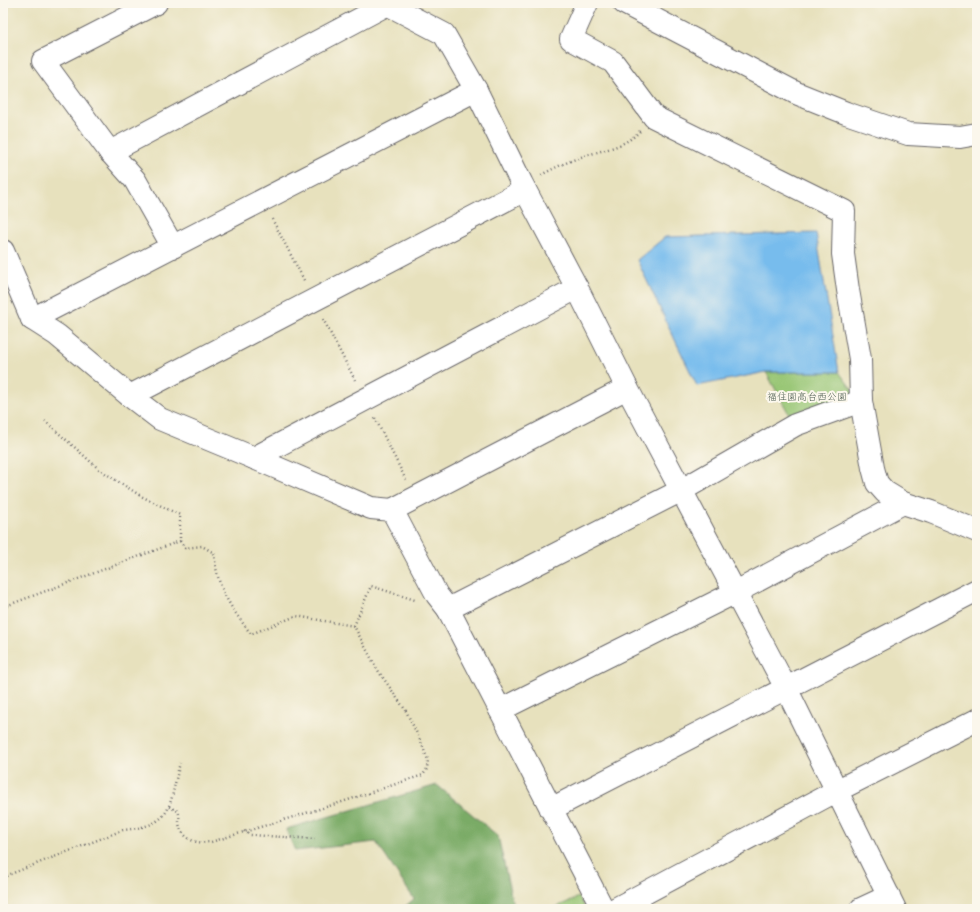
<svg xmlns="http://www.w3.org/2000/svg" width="980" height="912" viewBox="0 0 980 912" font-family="Delius,'Klee One',sans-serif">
<rect width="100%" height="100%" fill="#fbf7ec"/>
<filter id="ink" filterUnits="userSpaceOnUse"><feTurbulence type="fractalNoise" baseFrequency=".025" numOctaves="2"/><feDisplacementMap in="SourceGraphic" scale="8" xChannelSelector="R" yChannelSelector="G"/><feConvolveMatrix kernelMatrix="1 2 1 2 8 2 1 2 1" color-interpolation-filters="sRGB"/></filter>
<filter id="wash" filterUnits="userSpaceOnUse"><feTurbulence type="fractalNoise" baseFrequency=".012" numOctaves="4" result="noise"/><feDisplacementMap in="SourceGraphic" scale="16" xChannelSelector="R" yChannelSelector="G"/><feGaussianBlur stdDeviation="0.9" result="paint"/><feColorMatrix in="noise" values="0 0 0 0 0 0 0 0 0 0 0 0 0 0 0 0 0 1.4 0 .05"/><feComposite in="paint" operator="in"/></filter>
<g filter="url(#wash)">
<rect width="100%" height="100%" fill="#e7e1bd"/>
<!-- green -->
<g fill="#98c675" stroke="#5d7458">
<path d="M766 372H839L861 401 795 425Z"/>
<path d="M579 897 586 909H552Z"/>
</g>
<!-- forest -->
<path fill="#7aab66" stroke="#4e6650" d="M437 785 498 836 514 909H402L414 899 376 842 295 851 286 829Z"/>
<!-- water -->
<path fill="#77bced" stroke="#4c6f94" d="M816 233 839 372H766L697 386 637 260 665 237Z"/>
</g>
<g filter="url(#ink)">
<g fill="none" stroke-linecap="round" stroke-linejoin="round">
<!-- minor casing -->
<g stroke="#676568" stroke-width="24">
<g id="minor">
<path d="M156 3 43 61 110 152 135 180 173 247"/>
<path d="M385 3 444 34 476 90 522 184 577 288 627 388 786 688 895 909"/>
<path d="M587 3 571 39 613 62 654 117 844 211 843 254 848 290 860 359 861 401 873 468 877 483 885 492 903 503 931 512 977 531"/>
<path d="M624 3 796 93 846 113 908 134 960 137 977 134"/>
<path d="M476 90 32 319 57 335 130 396 160 419 254 458 371 508 392 510 437 595 448 609 603 909"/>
<path d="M110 152 388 4"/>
<path d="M3 251 32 319"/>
<path d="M130 396 525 190"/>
<path d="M254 458 577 288"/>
<path d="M392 510 627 388"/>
<path d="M448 609 682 490 795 425 861 401"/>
<path d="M500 710 736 592 903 503"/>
<path d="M551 809 977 590"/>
<path d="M615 909 836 791 977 720"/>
<path d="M861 909 889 896"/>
</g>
</g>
<!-- path -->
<g stroke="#676568" stroke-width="2.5" stroke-dasharray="1 3" stroke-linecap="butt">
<path d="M541 175C554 168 567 162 581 157 601 150 624 148 640 131"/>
<path d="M272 219 305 282"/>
<path d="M323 319 355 380"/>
<path d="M375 418 406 480"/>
<path d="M180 541 185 548 202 546 214 553C215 561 216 569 218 577 224 599 238 617 251 634L296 616 354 626"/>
<path d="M3 607 180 541V515L141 496 100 470 45 421"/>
<path d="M169 807 178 811C180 816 179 818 179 823 180 833 189 841 198 842 202 843 207 842 211 842L339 803 423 775 427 769 428 760 421 742 406 711 377 669 354 626 371 586 415 600"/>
<path d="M244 831 250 835 315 839"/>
<path d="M3 877 123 830C175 825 168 807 180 763"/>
</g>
<!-- minor -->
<use href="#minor" stroke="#fff" stroke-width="22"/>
</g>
</g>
<g text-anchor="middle" stroke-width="4" stroke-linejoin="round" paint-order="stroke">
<!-- park labels -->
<g font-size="10" fill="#4b5b4f" stroke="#fbf7ec">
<text x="807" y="400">福住園高台西公園</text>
</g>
</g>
<!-- margin -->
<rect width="980" height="912" fill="none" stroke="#fbf7ec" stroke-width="16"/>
</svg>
